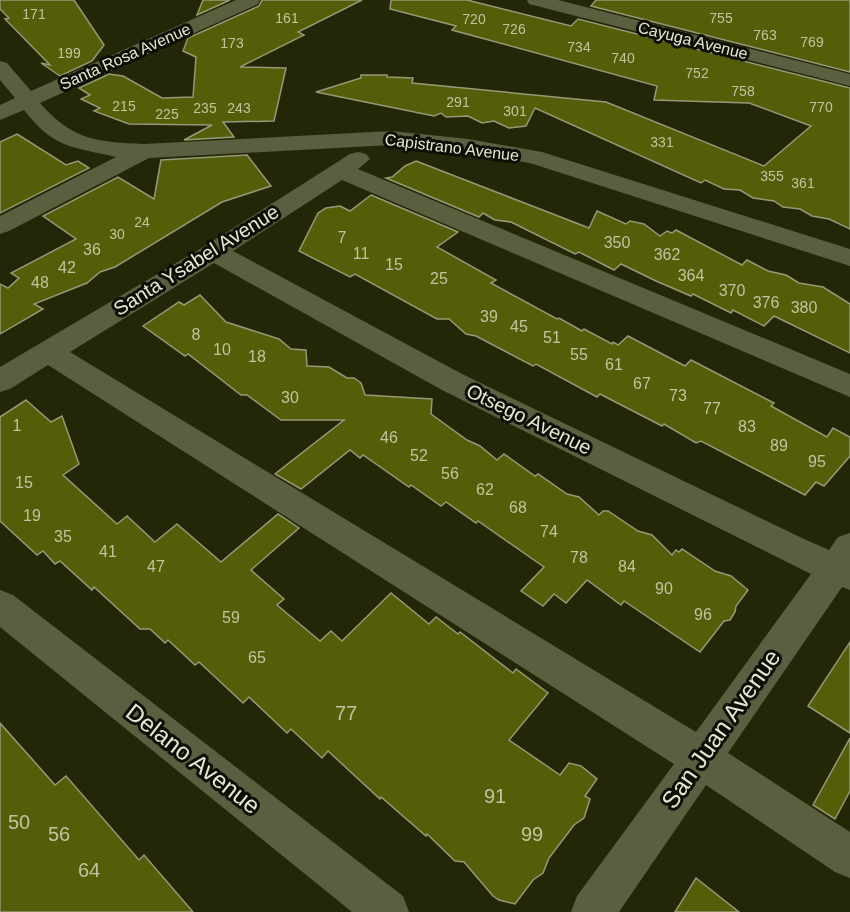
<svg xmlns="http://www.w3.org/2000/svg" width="850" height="912" viewBox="0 0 850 912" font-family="Helvetica,sans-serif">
<rect width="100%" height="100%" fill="#232707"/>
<!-- building -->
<g fill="#555d08" stroke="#949a77" stroke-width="1.5">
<path d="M0 0H74L104 45 92 61 60 76 41 63 50 65 5 19 9 18 0 9Z"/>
<path d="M203 0H230L197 15Z"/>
<path d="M262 0H362L298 32 304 35 240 67 286 68 274 121 223 122 234 137 184 140 212 125 129 124 94 111 100 108 81 99 90 95 79 88 109 74 123 76 162 98 193 97 196 57 183 51 188 38 259 6Z"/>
<path d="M391 0H467L571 26 578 19 850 88V229L829 219 812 216 800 209 783 207 774 201 753 198 740 190 724 189 705 180 701 183 535 108 526 126 509 128 494 121 482 123 468 116 446 117 441 113 434 116 316 92 361 78V75H387V77L413 78 412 83 606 102 764 166 811 126 749 103 654 100 657 86 452 30 456 26 390 9Z"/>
<path d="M596 0H850V72L591 6Z"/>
<path d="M17 134 66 165 78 161 89 168 0 213V142Z"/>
<path d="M247 155 271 186 222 202 115 267 100 272 87 283 34 304 43 309 0 334V284L8 288 19 278 11 273 76 239 43 216 118 177 154 199 161 160Z"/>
<path d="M416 161 589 228 597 211 626 224 630 221 644 224 660 236 667 231 672 233 676 230 742 265 747 260 768 271 786 275 799 283 823 287 850 304V353L774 316 764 326 733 310 731 313 693 294 691 296 656 281 621 264 614 270 579 252 575 254 511 222 495 220 483 213 479 217 386 178 392 177 405 166Z"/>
<path d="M371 195 458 232 437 247 496 280 491 283 557 319 559 318 582 331 584 329 612 344 613 342 618 345 628 336 685 366 691 360 774 403 771 406 827 437 833 428 850 437V456L824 486 816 482 805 495 701 441 696 443 664 424 662 426 600 394 597 397 536 364 533 366 476 336 466 334 449 319H437L355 274 350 277 299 251 318 213 326 208 340 206 350 211Z"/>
<path d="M200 295 226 322 279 339 291 349 306 350 307 366 329 367 347 378H354L361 383 365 395 432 399 431 414 467 440 480 446 497 460 504 454 535 476 538 474 567 494 579 497 599 515 603 511H608L638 531 652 535 672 555 676 550 679 552 682 549 715 571 731 576 748 590 736 606 735 612 730 620 724 621 700 652 624 601 621 605 587 580 566 603 554 594 543 606 521 591 544 567 478 521 476 523 446 502 441 506 411 485 409 487 363 455 360 458 350 450 301 489 275 474 344 420H281L247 395H241L188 354 185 356 143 326 179 302 184 305Z"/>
<path d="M26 400 51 422 62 416 79 464 63 475 117 524 127 516 155 542 177 524 221 562 278 514 299 528 251 570 284 599 277 605 320 641 331 631 342 641 391 593 429 624 436 617 458 634 460 632 513 673 516 669 548 693 509 740 560 775 569 763 581 766 597 779 585 796 590 799 584 818 574 825 549 858 543 873 533 880 515 904 499 900 493 896 464 862 455 861 427 834 426 836 381 797 380 799 328 751 322 758 291 729 287 733 249 697 243 703 199 662 195 665 168 640 165 643 150 629H140L94 587 92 590 60 561 55 564 43 551 37 555 0 521V417Z"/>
<path d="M850 642V733L808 706Z"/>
<path d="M0 723 55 785 66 776 139 860 144 855 193 912H0Z"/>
<path d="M850 738V791L835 819 813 805Z"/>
<path d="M696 878 739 912H675Z"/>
</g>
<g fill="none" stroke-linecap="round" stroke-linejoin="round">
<!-- minor -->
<g fill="#5a5f3f" fill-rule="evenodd">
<path d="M236 0H260L258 4 40 103C72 140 97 142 144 144L392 131 468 139 542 152 850 249V266L530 163 468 153 392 145 149 158 9 231 0 234V216L116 157C70 146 55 149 24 110L0 120V105L15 98 0 80V61L7 63 31 91Z"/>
<path d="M527 0H558L850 74V86L529 4Z"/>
<path d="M358 152 366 154 370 159 358 169 850 374V397L342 180 233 251 462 374 804 539 829 550 838 537 850 533V590L842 587 728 753 850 832V878L835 872 706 785 619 912H571L577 896 674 764 48 365 10 389 0 392V367L205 246 350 154ZM214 263 442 390 811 574 696 732 70 352Z"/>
<path d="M0 590 13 595 403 896 409 912H352L0 627Z"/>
</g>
</g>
<g text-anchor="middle" stroke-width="6" stroke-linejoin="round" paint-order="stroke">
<!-- far-number labels -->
<g font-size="14" fill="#c0c4a1">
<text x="34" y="19">171</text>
<text x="287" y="23">161</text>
<text x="721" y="23">755</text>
<text x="474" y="24">720</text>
<text x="514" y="34">726</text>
<text x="765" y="40">763</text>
<text x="812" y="47">769</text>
<text x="232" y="48">173</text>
<text x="579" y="52">734</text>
<text x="69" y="58">199</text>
<text x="623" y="63">740</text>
<text x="697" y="78">752</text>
<text x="743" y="96">758</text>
<text x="458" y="107">291</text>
<text x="124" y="111">215</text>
<text x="821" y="112">770</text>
<text x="205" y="113">235</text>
<text x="239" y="113">243</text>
<text x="515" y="116">301</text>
<text x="167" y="119">225</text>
<text x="662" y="147">331</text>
<text x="772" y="181">355</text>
<text x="803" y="188">361</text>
<text x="142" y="227">24</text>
<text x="117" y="239">30</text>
</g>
<!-- far-street labels -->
<g font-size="16" fill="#e3e7d4" stroke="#0d0f04">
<text transform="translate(693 40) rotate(14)" y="6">Cayuga Avenue</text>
<text transform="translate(125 56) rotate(-24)" y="6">Santa Rosa Avenue</text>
<text transform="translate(452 147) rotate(7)" y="6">Capistrano Avenue</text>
</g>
<!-- number labels -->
<g font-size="16" fill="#c0c4a1">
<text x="342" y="243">7</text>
<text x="617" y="248">350</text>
<text x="92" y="255">36</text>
<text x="361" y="259">11</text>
<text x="667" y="260">362</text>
<text x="394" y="270">15</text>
<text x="67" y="273">42</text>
<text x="691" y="281">364</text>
<text x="439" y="284">25</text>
<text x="40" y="288">48</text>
<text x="732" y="296">370</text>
<text x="766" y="308">376</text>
<text x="804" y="313">380</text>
<text x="489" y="322">39</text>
<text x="519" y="332">45</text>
<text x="196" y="340">8</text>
<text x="552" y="343">51</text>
<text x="222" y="355">10</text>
<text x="579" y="360">55</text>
<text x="257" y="362">18</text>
<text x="614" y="370">61</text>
<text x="642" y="389">67</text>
<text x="678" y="401">73</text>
<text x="290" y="403">30</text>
<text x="712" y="414">77</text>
<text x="17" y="431">1</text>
<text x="747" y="432">83</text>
<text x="389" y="443">46</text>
<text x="779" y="451">89</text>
<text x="419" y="461">52</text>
<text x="817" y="467">95</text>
<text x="450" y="479">56</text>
<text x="24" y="488">15</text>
<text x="485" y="495">62</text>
<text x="518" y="513">68</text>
<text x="32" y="521">19</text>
<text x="549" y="537">74</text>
<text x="63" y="542">35</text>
<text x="108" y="557">41</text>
<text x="579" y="563">78</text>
<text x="156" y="572">47</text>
<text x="627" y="572">84</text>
<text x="664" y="594">90</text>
<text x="703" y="620">96</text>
<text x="231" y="623">59</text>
<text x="257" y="663">65</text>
</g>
<!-- street labels -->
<g font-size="20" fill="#e3e7d4" stroke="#0d0f04">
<text transform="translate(196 260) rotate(-32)" y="7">Santa Ysabel Avenue</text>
<text transform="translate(529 419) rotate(26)" y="7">Otsego Avenue</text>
</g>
<!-- near-number labels -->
<g font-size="20" fill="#c0c4a1">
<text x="346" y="720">77</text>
<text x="495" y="803">91</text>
<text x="19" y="829">50</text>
<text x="59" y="841">56</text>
<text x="532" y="841">99</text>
<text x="89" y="877">64</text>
</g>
<!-- near-street labels -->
<g font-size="24" fill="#e3e7d4" stroke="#0d0f04">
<text transform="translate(721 729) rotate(-55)" y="8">San Juan Avenue</text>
<text transform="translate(193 759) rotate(38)" y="8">Delano Avenue</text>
</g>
</g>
</svg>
